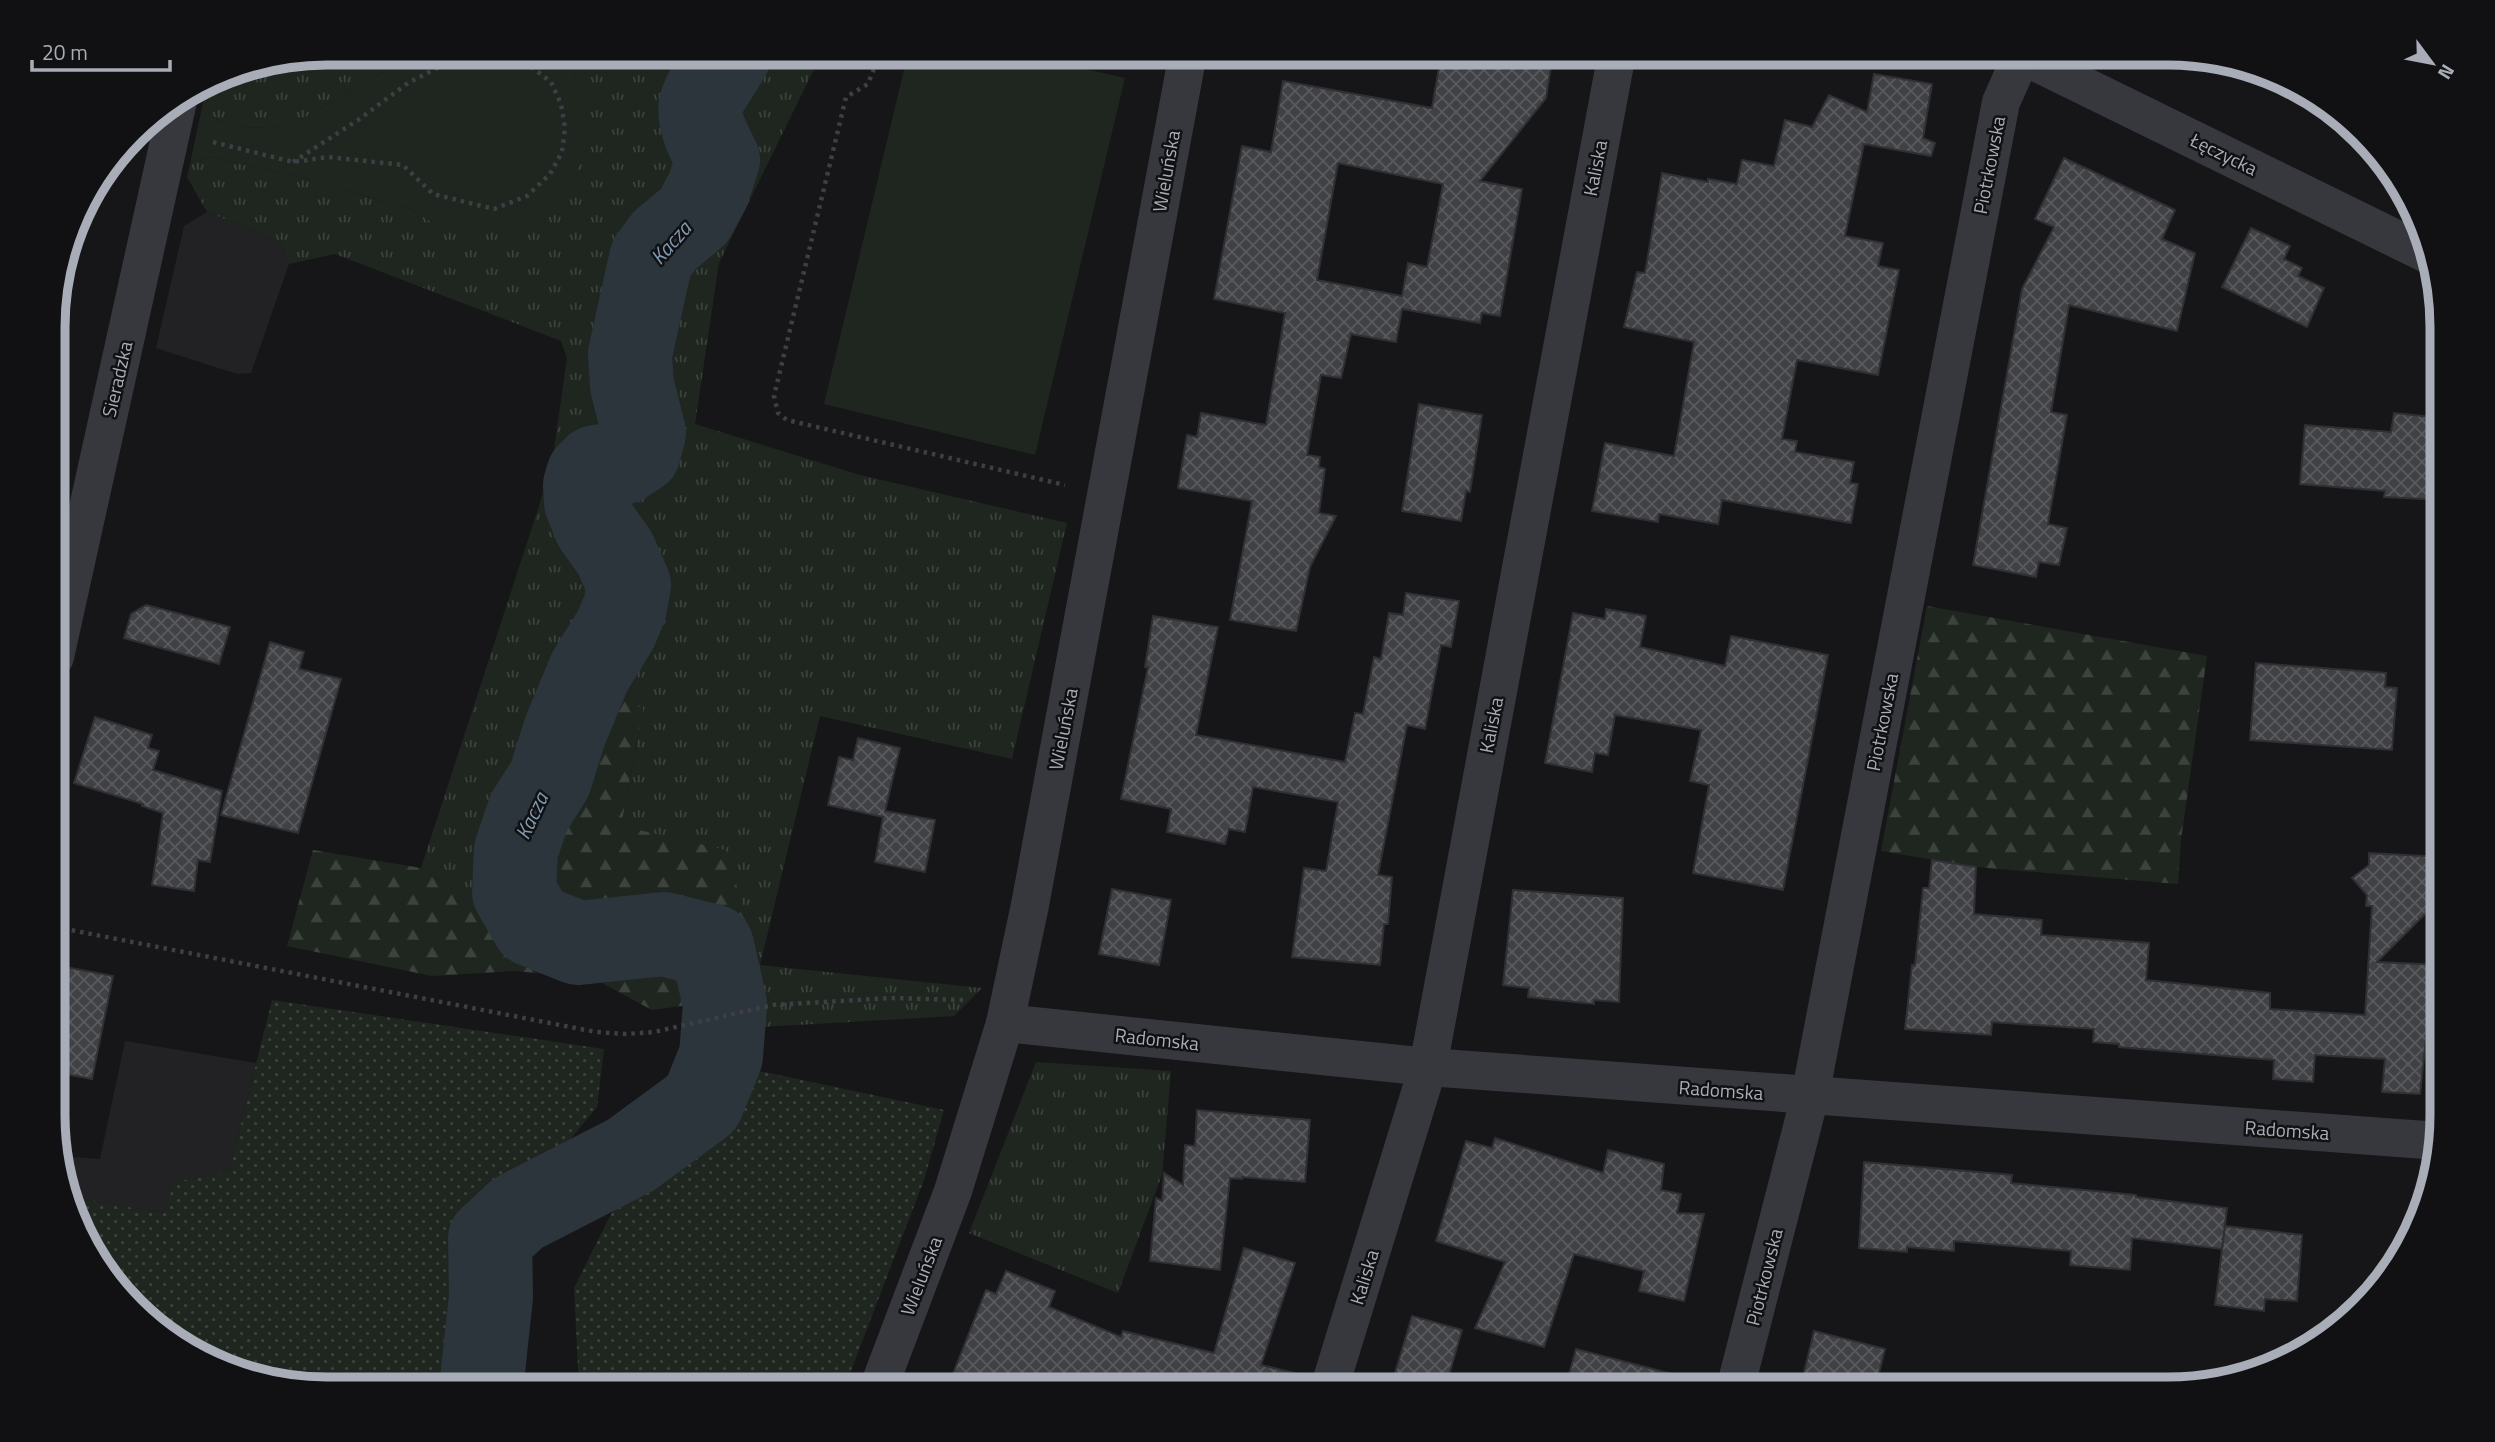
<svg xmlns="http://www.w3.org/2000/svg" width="2495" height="1442" viewBox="0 0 2495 1442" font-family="'Titillium Web',sans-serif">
<defs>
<pattern id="grass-tufts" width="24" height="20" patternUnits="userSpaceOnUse" patternTransform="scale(1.75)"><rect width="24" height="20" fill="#1e261f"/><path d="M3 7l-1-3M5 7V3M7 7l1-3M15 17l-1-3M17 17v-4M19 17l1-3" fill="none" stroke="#3c433d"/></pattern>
<pattern id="forest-firs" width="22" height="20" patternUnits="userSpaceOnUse" patternTransform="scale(1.75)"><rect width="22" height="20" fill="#1e261f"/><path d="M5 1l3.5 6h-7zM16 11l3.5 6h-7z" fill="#3c433d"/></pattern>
<pattern id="garden-dots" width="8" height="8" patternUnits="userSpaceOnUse" patternTransform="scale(1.75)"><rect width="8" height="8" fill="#1e261f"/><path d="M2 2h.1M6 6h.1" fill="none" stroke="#3c433d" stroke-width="1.8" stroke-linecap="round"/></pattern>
<pattern id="building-cross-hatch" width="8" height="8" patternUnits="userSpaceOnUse" patternTransform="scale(1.75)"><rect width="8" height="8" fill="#404145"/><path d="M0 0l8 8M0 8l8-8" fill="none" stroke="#595a5e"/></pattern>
</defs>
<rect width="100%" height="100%" fill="#161618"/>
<!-- built -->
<g fill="#222225">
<path d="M207 212 271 237 282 246 289 264 251 373 237 374 156 348 184 226Z"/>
<path d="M125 1041 256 1063 229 1172 175 1182 166 1213 73 1198 57 1156 100 1159Z"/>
</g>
<!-- grass -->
<g fill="url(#grass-tufts)">
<path d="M327 53H416L299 121 271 128 242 127 216 119 203 102 208 82 222 73Z"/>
<path d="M561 53H822L719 263 695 424 860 475 1067 523 1012 759 820 716 760 965 982 988 954 1016 745 1028 760 965 621 826 643 709 562 661 468 901 421 868 539 506 553 456 567 358 561 341 335 254 289 264 282 246 271 237 207 212 187 177 190 164 212 157 303 178 413 210 438 226 582 86Z"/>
<path d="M1036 1062 1171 1071 1162 1175 1118 1293 969 1233Z"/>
</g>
<!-- forest -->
<g fill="url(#forest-firs)">
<path d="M1927 606 2207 656 2181 840 2178 884 1976 867 1881 851Z"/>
<path d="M562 660 643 709 621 826 726 850 760 965 756 984 695 981 689 1005 652 1010 591 977 512 971 432 976 287 946 313 850 421 868 468 901Z"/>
</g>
<!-- park -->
<g fill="#1e261f">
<path d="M416 53H561L582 86 590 139 564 198 517 226H438L413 210 303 178 212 157 190 164 203 102 216 119 242 127 271 128 299 121Z"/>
<path d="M908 53H1017L1125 78 1035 455 824 404Z"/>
<path d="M1075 53H1144L1140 68Z"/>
</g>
<!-- garden -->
<g fill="url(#garden-dots)">
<path d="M272 1000 604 1049 597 1107 560 1152 499 1189 463 1258 473 1301 461 1389H327L257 1380 190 1353 99 1268 73 1198 165 1213 174 1182 229 1172Z"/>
<path d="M736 1066 944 1110 924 1180 844 1389H579L574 1288 612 1212 670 1152 713 1122 731 1085Z"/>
</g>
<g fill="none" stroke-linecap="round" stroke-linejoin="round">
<!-- river -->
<path stroke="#2c353c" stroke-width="84" d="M481 1389 491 1297 490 1239 518 1213 631 1155 702 1103 721 1056 725 1004 712 946 664 934 578 943 533 925 514 892 516 850 529 812 550 779 565 731 590 671 616 629 625 607 629 585 615 553 595 525 586 502 585 485 588 475 596 467 622 463 639 452 644 433 632 385 630 354 651 259 665 240 694 216 708 190 718 160C687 99 700 106 730 53"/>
</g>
<!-- building -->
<g fill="url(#building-cross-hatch)" stroke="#303034" stroke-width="2" fill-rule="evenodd">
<path d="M1512 53 1552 60 1546 98 1480 181 1522 189 1500 316 1482 313 1480 323 1402 309 1396 342 1351 334 1341 378 1321 375 1307 455 1320 457 1319 467 1325 469 1319 513 1336 516 1310 567 1296 631 1230 620 1252 501 1178 488 1187 435 1197 437 1201 413 1266 425 1285 313 1214 299 1242 146 1271 152 1283 81 1432 108 1441 56 1509 69ZM1338 163 1443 184 1427 267 1408 263 1402 296 1317 280Z"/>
<path d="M1874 74 1932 84 1923 138 1935 143 1931 156 1864 144 1845 236 1883 243 1878 266 1899 270 1878 375 1797 360 1782 439 1797 441 1795 452 1854 462 1850 483 1858 484 1851 523 1722 500 1718 524 1659 514 1658 522 1592 511 1605 443 1674 456 1694 342 1624 327 1637 272 1645 273 1662 173 1708 182V179L1737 184 1742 160 1774 166 1785 120 1812 127 1829 95 1867 112Z"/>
<path d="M2064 158 2175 210 2162 239 2195 253 2177 331 2069 305 2051 412 2067 415 2048 524 2067 528 2059 565 2039 562 2036 577 1973 565 2022 289 2054 227 2035 219Z"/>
<path d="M2251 228 2290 246 2284 259 2302 268 2298 276 2324 288 2307 327 2222 287Z"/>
<path d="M1419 404 1482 415 1470 492 1466 491 1461 521 1402 511Z"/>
<path d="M2394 413 2442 418V500L2384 497 2385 491 2300 484 2305 425 2391 432Z"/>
<path d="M1406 593 1459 601 1451 647 1441 645 1425 729 1407 725 1378 875 1392 877 1388 924H1384L1380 965 1292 957 1304 868 1326 871 1338 802 1253 787 1245 832 1229 829 1225 844 1167 832 1171 809 1121 799 1148 667H1145L1153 616 1218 627 1196 735 1345 762 1355 713 1363 714 1374 657 1381 659 1389 613 1403 615Z"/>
<path d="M146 605 230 627 219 664 124 638 131 614Z"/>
<path d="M1606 609 1646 616 1640 647 1725 666 1731 636 1828 655 1783 890 1693 873 1709 785 1690 781 1701 730 1615 715 1608 755 1595 753 1592 772 1545 763 1573 613 1605 619Z"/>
<path d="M270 642 304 652 299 669 341 679 298 833 221 815Z"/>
<path d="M2256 663 2386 673 2385 687 2397 688 2392 750 2250 740Z"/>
<path d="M95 717 152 735 148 748 159 751 153 770 222 791 210 862 198 860 194 891 152 885 163 813 142 806 143 804 74 783Z"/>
<path d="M858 738 900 748 885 811 935 820 925 872 875 862 883 817 828 805 839 757 853 760Z"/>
<path d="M2369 853 2442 857V897L2377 962 2442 965 2439 1019H2428L2420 1094 2382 1092 2385 1059 2315 1055 2313 1082 2273 1079 2274 1060 2119 1047V1044L2093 1042 2094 1029 1992 1022 1991 1035 1905 1029 1912 965H1915L1923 888H1929L1932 860 1976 867 1974 914 2042 920 2041 935 2149 943 2146 980 2270 993V1009L2365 1015 2372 906H2366L2367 895 2352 878 2369 865Z"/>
<path d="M1112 889 1171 900 1159 965 1099 954Z"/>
<path d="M1513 890 1623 898 1619 1002 1594 1000V1004L1528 997 1529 988 1503 985Z"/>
<path d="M55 965 113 976 92 1079 55 1072Z"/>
<path d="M1197 1110 1310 1120 1305 1182 1242 1177V1179L1230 1178 1220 1270 1150 1261 1156 1198 1162 1201 1164 1173 1183 1185 1185 1145 1195 1146Z"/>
<path d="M1495 1138 1603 1173 1608 1150 1664 1164 1661 1190 1681 1194 1677 1213 1704 1214 1684 1301 1639 1291 1644 1271 1574 1254 1544 1347 1475 1328 1505 1262 1436 1241 1466 1141 1492 1148Z"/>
<path d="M1864 1162 2012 1175 2011 1183 2136 1195V1197L2227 1208 2222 1249 2132 1238 2130 1270 2070 1265 2071 1251 1954 1241V1251L1907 1247V1252L1859 1248Z"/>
<path d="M2225 1226 2302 1235 2297 1301 2265 1299 2264 1311 2215 1305Z"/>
<path d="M1244 1248 1295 1263 1261 1365 1303 1375 1302 1389H947L986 1290 996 1294 1006 1271 1055 1291 1049 1307 1121 1337 1123 1331 1214 1353Z"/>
<path d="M1412 1316 1462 1330 1445 1389 1395 1373Z"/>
<path d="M1814 1331 1885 1349 1875 1389H1800Z"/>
<path d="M1576 1349 1680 1376 1678 1389H1565Z"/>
</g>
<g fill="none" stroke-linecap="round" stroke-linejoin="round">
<!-- path -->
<g stroke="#3d3f44" stroke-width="4.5" stroke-dasharray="3.5 5" stroke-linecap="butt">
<path d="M880 53 868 84 846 97 774 396 778 413 787 420 1065 485"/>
<path d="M213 142 293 162 328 157 403 165 433 194 494 209 527 196 550 174 562 152 565 128 561 104 551 82 529 65 503 54H477L455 59 408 83 358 120 293 162"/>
<path d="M55 927 596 1032 626 1034 654 1032 773 1005 890 998 964 1000"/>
</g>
<!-- street -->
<g stroke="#37383d" stroke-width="38">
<path d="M2017 53 2431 256"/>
<path d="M55 657 178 101"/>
<path d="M1005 1023 1428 1067 2439 1141"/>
<path d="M878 1389 953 1191 1005 1023 1030 905 1188 53"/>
<path d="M1329 1389 1428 1067 1617 53"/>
<path d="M1735 1389 1810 1096 2001 102 2022 55"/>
</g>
</g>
<g text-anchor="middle" stroke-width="5" stroke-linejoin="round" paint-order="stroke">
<!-- street labels -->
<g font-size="19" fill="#a8adb8" stroke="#111113">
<text transform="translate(2224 154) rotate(26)" y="7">Łęczycka</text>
<text transform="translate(1989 165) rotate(-79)" y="7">Piotrkowska</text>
<text transform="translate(1595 168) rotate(-79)" y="7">Kaliska</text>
<text transform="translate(1166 171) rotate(-80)" y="7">Wieluńska</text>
<text transform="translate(117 379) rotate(-77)" y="7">Sieradzka</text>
<text transform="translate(1882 722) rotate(-79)" y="7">Piotrkowska</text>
<text transform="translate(1491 725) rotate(-79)" y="7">Kaliska</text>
<text transform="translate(1063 729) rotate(-79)" y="7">Wieluńska</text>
<text transform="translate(1157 1039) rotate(6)" y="7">Radomska</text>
<text transform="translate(1721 1090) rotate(4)" y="7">Radomska</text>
<text transform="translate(2287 1130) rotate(4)" y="7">Radomska</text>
<text transform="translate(921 1276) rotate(-69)" y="7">Wieluńska</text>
<text transform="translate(1364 1277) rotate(-73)" y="7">Kaliska</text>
<text transform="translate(1764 1277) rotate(-76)" y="7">Piotrkowska</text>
</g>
<!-- water labels -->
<g font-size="21" font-style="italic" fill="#7f9bb3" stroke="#111113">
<text transform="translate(671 243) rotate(-49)" y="7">Kacza</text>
<text transform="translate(532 816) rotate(-65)" y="7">Kacza</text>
</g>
</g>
<!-- crop -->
<path d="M0 0H2495V1442H0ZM327 65H2168A262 262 0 0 1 2430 327V1115A262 262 0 0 1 2168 1377H327A262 262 0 0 1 65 1115V327A262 262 0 0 1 327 65Z" fill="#111113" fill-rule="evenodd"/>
<path fill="none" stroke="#a8adb8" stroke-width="9" d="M327 65H2168A262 262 0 0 1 2430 327V1115A262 262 0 0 1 2168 1377H327A262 262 0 0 1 65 1115V327A262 262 0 0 1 327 65Z"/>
<!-- north arrow -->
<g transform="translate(2432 63) rotate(122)" stroke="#111113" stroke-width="5" paint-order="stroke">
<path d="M0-5L12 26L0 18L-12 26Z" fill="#a8adb8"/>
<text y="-10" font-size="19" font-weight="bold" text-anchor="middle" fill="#a8adb8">N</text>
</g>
<!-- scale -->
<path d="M32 60v10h138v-10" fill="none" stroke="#a8adb8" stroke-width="3.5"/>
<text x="42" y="60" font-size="21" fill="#a8adb8" stroke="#111113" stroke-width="5" paint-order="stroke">20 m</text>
</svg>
